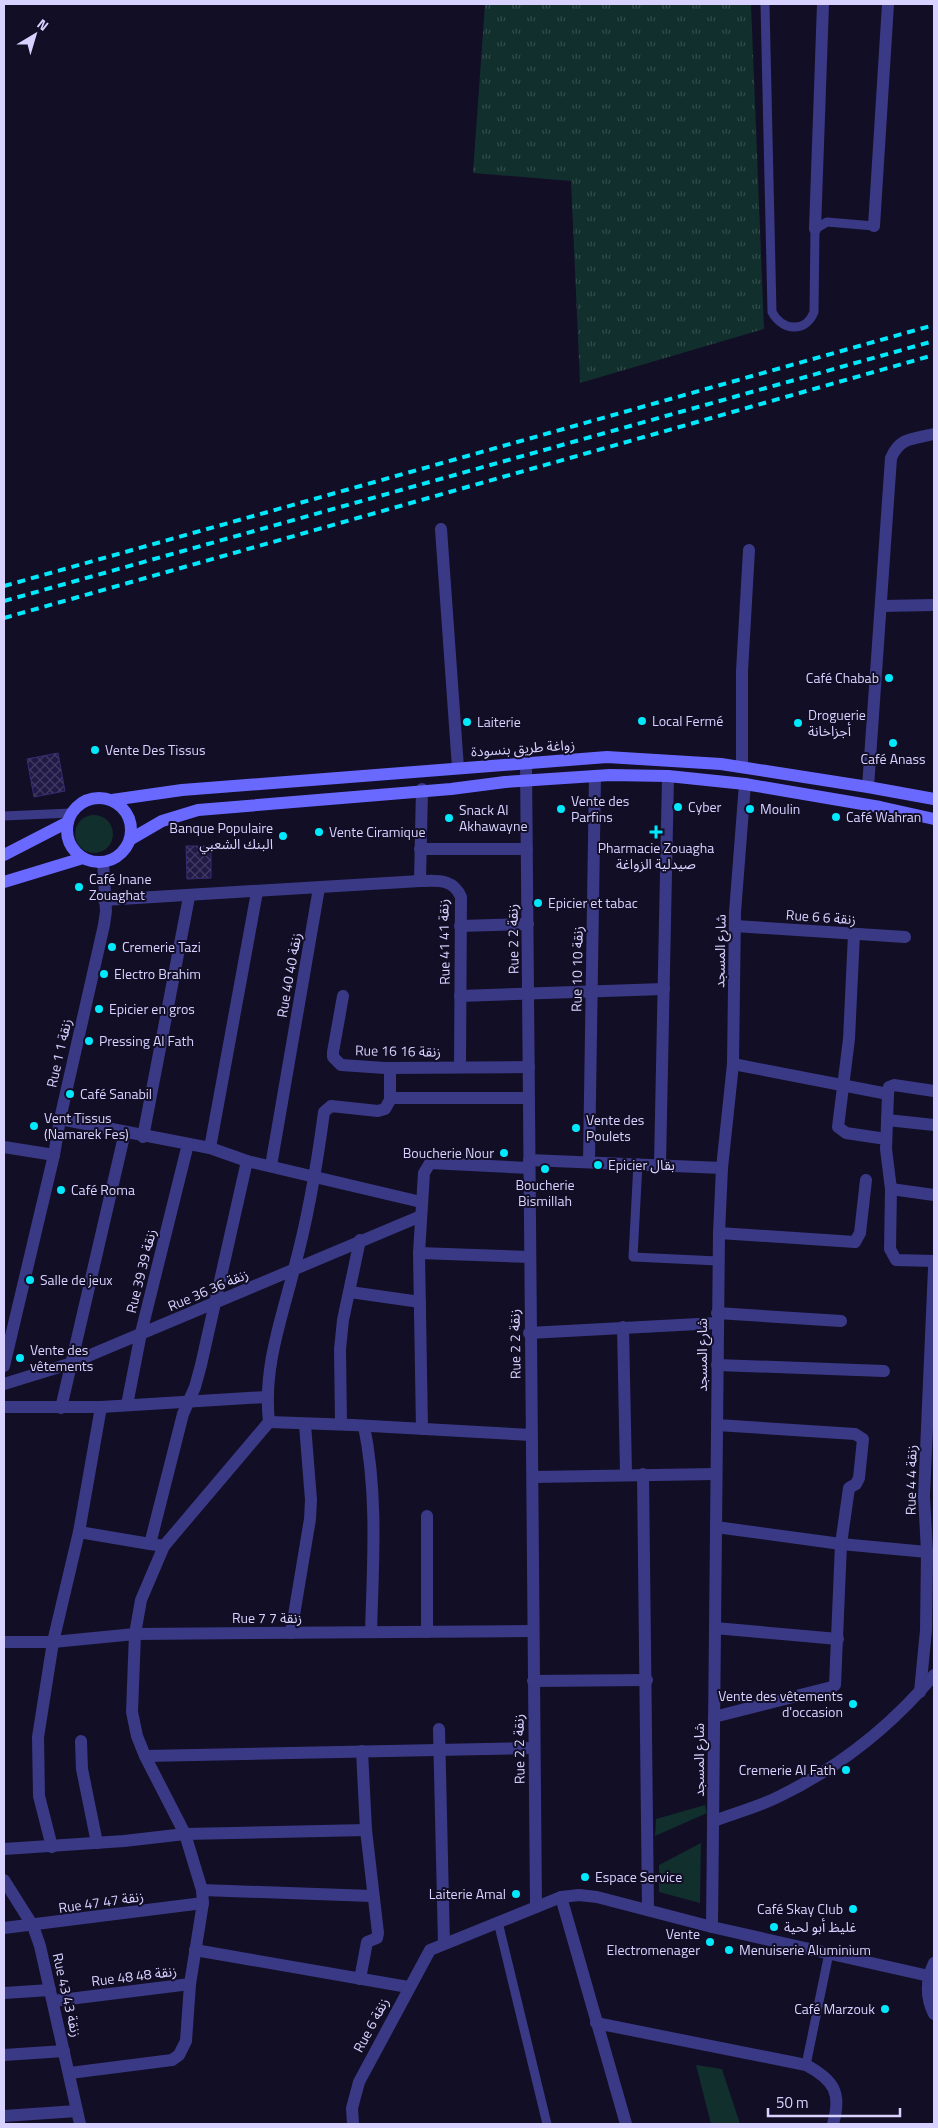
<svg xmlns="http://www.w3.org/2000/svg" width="938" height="2128" viewBox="0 0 938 2128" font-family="'Titillium Web','Noto Sans Arabic',sans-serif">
<defs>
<pattern id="grass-tufts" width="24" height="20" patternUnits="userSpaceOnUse" patternTransform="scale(1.25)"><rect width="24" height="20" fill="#112f2d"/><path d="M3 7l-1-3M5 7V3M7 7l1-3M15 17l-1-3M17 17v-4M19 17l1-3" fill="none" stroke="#334c4c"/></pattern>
<pattern id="building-cross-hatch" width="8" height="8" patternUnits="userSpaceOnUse" patternTransform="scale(1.25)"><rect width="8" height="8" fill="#221a46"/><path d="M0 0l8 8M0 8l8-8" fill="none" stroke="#413a62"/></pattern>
</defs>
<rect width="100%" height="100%" fill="#120e25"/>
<!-- grass -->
<path fill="url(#grass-tufts)" d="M485 4H751L764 329 580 383 571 181 473 173Z"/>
<!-- park -->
<g fill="#112f2d">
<circle cx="94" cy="834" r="19"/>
<path d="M705 1805 707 1813 655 1836 656 1819Z"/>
<path d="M701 1843 700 1903 659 1892V1865Z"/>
<path d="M696 2065 722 2069 740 2124H711Z"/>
</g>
<!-- building -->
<g fill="url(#building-cross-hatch)" stroke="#382c72">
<path d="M58 753 65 791 34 797 27 759Z"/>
<path d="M186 846H211V878L187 879Z"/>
</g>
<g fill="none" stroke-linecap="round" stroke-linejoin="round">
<!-- lane -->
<g stroke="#3a3985" stroke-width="9">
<path d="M765 4 772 312C782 331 806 333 814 312L815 229 827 222 874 226"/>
<path d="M4 816 71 813"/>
<path d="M638 1163 633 1257 718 1261"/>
<path d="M498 1922 547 2124"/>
<path d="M806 2065 829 1953"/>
</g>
<!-- street -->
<g stroke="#3a3985" stroke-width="12">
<path d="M874 226 888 4"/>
<path d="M815 229 823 4"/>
<path d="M441 529 458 768"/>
<path d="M882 606 934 605"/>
<path d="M526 763 536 1907"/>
<path d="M742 767V671L749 550"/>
<path d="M868 787 891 458C900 437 913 439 934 434"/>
<path d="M420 849H527"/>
<path d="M420 881 422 789"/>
<path d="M104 900 420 881C437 881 453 878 461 897L460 1067"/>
<path d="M460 926 528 924"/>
<path d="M735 926 905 937"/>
<path d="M854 934 849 1039 838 1127 846 1133 886 1139"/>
<path d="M343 996 333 1052V1057L341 1065 385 1068 529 1067"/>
<path d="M460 996 664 989"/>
<path d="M733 1064 888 1094 889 1087 894 1085 934 1091"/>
<path d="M888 1094 886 1149 891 1189 890 1249 896 1260 934 1261"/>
<path d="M390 1098H529"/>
<path d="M60 1119 210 1148 247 1161 421 1202"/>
<path d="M887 1120 934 1125"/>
<path d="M143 1137 189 897"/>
<path d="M4 1147 54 1155"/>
<path d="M210 1148 257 892"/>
<path d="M529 1160 722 1168"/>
<path d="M589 1161 595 776"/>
<path d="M660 1164 668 776"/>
<path d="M271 1166 319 888"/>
<path d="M529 1168 430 1163 424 1173 419 1253 530 1257"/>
<path d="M891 1189 934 1195"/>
<path d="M719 1233 855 1242 860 1233 866 1180"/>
<path d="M419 1253 422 1429"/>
<path d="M350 1292 420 1302"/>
<path d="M717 1313 841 1321"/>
<path d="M623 1327 626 1474"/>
<path d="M529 1333 717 1323"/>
<path d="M717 1365 884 1371"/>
<path d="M4 1366 54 1155 60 1119 104 925 106 911 103 862"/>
<path d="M4 1384 69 1364 421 1216"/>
<path d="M127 1405 141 1333 188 1144"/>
<path d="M4 1407H101L266 1397"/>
<path d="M61 1408 125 1132"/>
<path d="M269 1422 353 1425 531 1435"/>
<path d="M341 1424 340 1349 343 1320 360 1240"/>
<path d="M364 1426C378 1494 373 1563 371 1632"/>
<path d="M643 1474 648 1910"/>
<path d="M533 1477 716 1474"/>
<path d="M716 1527 841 1544 927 1552"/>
<path d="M79 1532 150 1544"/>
<path d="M164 1546 269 1422C263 1368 281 1321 294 1269 308 1218 317 1165 324 1112L331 1106 378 1111 385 1109 390 1100V1068"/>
<path d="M715 1628 838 1639"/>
<path d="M427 1632V1516"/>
<path d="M291 1633 310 1519 311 1500 305 1425"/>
<path d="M4 1642H53L135 1634 532 1631"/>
<path d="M533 1681 647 1680"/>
<path d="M920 1692 926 1630 927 1552 924 1496 934 1268"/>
<path d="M714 1717 832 1687 835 1685 841 1544 849 1488 856 1484 859 1478 863 1439 855 1434 717 1425"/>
<path d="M439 1729 444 1944"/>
<path d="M81 1741 82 1769 97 1843"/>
<path d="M145 1756 533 1748"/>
<path d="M714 1821C735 1813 758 1807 778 1797 838 1768 892 1725 934 1675"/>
<path d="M52 1847 39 1796 38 1737 53 1642 79 1532 101 1407"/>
<path d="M4 1849 124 1841 185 1834 366 1830"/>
<path d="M4 1880 33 1926 40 1946 80 2124"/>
<path d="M202 1890 372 1896"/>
<path d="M561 1897 626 2124"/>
<path d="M712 1927 719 1233 722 1168 733 1064 735 912 745 784"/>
<path d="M4 1928 203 1903"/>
<path d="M195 1950 408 1987"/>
<path d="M934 1963C926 1980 926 1998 934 2014"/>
<path d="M360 1979 367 1942 377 1938 378 1933 366 1830 362 1751"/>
<path d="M4 1993 50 1990"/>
<path d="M53 2001 190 1984"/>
<path d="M596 2023 806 2065C834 2080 842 2093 833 2124"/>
<path d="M4 2055 64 2051"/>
<path d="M70 2073 172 2060 179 2055 186 2041 190 1984 203 1903 202 1890 185 1834 145 1756 137 1736 132 1712 135 1634 141 1600 164 1546 150 1544 183 1414 195 1387 201 1365 247 1161"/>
<path d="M4 2116 77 2111"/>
<path d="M353 2124 352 2108 359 2082 430 1950 561 1897 579 1895 597 1897 712 1927 929 1976"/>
</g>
<!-- secondary -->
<g stroke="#6a69ff" stroke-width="12">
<circle cx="99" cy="830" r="32"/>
<path d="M112 800 182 790 607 757 721 764 868 787 934 799"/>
<path d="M131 839 162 821 198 810 451 789 505 782 610 775 668 776 745 784 880 807 934 819"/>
<path d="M4 855 68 822"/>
<path d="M4 882 83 858"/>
</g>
<!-- rail -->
<g stroke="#00e9fd" stroke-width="4" stroke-dasharray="8 6" stroke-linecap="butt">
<path d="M4 586 934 325"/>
<path d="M4 601 934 341"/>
<path d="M4 618 934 355"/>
</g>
</g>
<!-- markers -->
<g fill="#00e9fd" stroke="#120e25" stroke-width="2">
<circle cx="889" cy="678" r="5"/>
<circle cx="642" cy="721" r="5"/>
<circle cx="467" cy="722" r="5"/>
<circle cx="798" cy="723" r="5"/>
<circle cx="893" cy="743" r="5"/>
<circle cx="95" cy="750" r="5"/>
<circle cx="678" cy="807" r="5"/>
<circle cx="561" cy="809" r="5"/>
<circle cx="750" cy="809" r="5"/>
<circle cx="836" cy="817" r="5"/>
<circle cx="449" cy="818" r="5"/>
<circle cx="319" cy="832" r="5"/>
<path d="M653.5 824.5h5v5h5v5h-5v5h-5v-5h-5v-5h5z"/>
<circle cx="283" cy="836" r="5"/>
<circle cx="79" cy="887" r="5"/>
<circle cx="538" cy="903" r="5"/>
<circle cx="112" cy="947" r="5"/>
<circle cx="104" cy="974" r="5"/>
<circle cx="99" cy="1009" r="5"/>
<circle cx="89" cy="1041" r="5"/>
<circle cx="70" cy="1094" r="5"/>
<circle cx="34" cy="1126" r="5"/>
<circle cx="576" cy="1128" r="5"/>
<circle cx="504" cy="1153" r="5"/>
<circle cx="598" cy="1165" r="5"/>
<circle cx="545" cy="1169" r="5"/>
<circle cx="61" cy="1190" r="5"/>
<circle cx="30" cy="1280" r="5"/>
<circle cx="20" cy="1358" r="5"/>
<circle cx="853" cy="1704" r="5"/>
<circle cx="846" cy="1770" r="5"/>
<circle cx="585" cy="1877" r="5"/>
<circle cx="516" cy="1894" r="5"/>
<circle cx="853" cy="1909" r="5"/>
<circle cx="774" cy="1927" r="5"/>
<circle cx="710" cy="1942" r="5"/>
<circle cx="729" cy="1950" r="5"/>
<circle cx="885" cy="2009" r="5"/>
</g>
<g text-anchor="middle" stroke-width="4" stroke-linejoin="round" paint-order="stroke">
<!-- poi labels -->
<g font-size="14" fill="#d7d2ff" stroke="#120e25" text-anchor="start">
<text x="879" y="683" text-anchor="end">Café Chabab</text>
<text x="808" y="720">Droguerie<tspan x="808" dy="16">أجزاخانة</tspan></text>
<text x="652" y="726">Local Fermé</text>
<text x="477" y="727">Laiterie</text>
<text x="105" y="755">Vente Des Tissus</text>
<text x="893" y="764" text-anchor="middle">Café Anass</text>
<text x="571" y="806">Vente des<tspan x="571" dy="16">Parfins</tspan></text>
<text x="688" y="812">Cyber</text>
<text x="760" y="814">Moulin</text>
<text x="459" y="815">Snack Al<tspan x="459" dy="16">Akhawayne</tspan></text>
<text x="846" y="822">Café Wahran</text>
<text x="273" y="833" text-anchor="end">Banque Populaire<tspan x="273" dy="16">البنك الشعبي</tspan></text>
<text x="329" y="837">Vente Ciramique</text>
<text x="656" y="853" text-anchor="middle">Pharmacie Zouagha<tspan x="656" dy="16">صيدلية الزواغة</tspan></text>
<text x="89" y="884">Café Jnane<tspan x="89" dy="16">Zouaghat</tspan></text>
<text x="548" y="908">Epicier et tabac</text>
<text x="122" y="952">Cremerie Tazi</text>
<text x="114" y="979">Electro Brahim</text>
<text x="109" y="1014">Epicier en gros</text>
<text x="99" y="1046">Pressing Al Fath</text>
<text x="80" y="1099">Café Sanabil</text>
<text x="44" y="1123">Vent Tissus<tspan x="44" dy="16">(Namarek Fes)</tspan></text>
<text x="586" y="1125">Vente des<tspan x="586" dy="16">Poulets</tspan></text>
<text x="494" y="1158" text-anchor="end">Boucherie Nour</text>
<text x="608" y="1170">Epicier بقال</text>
<text x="545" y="1190" text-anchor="middle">Boucherie<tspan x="545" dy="16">Bismillah</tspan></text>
<text x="71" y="1195">Café Roma</text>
<text x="40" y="1285">Salle de jeux</text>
<text x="30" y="1355">Vente des<tspan x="30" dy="16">vêtements</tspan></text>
<text x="843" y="1701" text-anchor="end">Vente des vêtements<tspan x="843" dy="16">d'occasion</tspan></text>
<text x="836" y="1775" text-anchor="end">Cremerie Al Fath</text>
<text x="595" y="1882">Espace Service</text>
<text x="506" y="1899" text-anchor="end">Laiterie Amal</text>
<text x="843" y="1914" text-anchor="end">Café Skay Club</text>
<text x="784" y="1932">غليظ أبو لحية</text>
<text x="700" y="1939" text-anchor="end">Vente<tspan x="700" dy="16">Electromenager</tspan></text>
<text x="739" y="1955">Menuiserie Aluminium</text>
<text x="875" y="2014" text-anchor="end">Café Marzouk</text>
</g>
<!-- street labels -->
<g font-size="14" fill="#d7d2ff" stroke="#120e25">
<text transform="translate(523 748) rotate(-4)" y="5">زواغة طريق بنسودة</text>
<text transform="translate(821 917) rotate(4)" y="5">Rue 6 زنقة 6</text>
<text transform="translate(513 939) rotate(-91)" y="5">Rue 2 زنقة 2</text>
<text transform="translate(444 942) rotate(-91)" y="5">Rue 41 زنقة 41</text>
<text transform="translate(720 951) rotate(-89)" y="5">شارع المسجد</text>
<text transform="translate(577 969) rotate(-89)" y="5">Rue 10 زنقة 10</text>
<text transform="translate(289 975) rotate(-80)" y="5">Rue 40 زنقة 40</text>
<text transform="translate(398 1051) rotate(1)" y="5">Rue 16 زنقة 16</text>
<text transform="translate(59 1053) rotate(-77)" y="5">Rue 1 زنقة 1</text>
<text transform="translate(141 1271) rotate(-76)" y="5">Rue 39 زنقة 39</text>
<text transform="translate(208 1290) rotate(-23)" y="5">Rue 36 زنقة 36</text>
<text transform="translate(515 1344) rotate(-91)" y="5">Rue 2 زنقة 2</text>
<text transform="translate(702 1355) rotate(-90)" y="5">شارع المسجد</text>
<text transform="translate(911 1480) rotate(-89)" y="5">Rue 4 زنقة 4</text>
<text x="267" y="1623">Rue 7 زنقة 7</text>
<text transform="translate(519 1749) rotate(-91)" y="5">Rue 2 زنقة 2</text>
<text transform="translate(699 1760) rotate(-90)" y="5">شارع المسجد</text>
<text transform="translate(101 1902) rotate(-8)" y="5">Rue 47 زنقة 47</text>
<text transform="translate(134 1976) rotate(-7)" y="5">Rue 48 زنقة 48</text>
<text transform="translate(67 1995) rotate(77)" y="5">Rue 43 زنقة 43</text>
<text transform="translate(371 2025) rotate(-62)" y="5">Rue 6 زنقة</text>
</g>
</g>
<!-- border -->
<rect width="938" height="2128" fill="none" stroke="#d7d2ff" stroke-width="10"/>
<!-- north arrow -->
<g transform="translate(35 35) rotate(38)" stroke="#120e25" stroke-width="4" paint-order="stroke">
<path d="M0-4L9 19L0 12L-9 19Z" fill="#d7d2ff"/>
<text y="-8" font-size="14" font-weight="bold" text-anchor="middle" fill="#d7d2ff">N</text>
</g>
<!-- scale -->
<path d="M768 2108v8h132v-8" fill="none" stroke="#d7d2ff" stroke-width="2.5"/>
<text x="776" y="2108" font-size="15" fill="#d7d2ff" stroke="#120e25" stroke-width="4" paint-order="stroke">50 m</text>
</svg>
